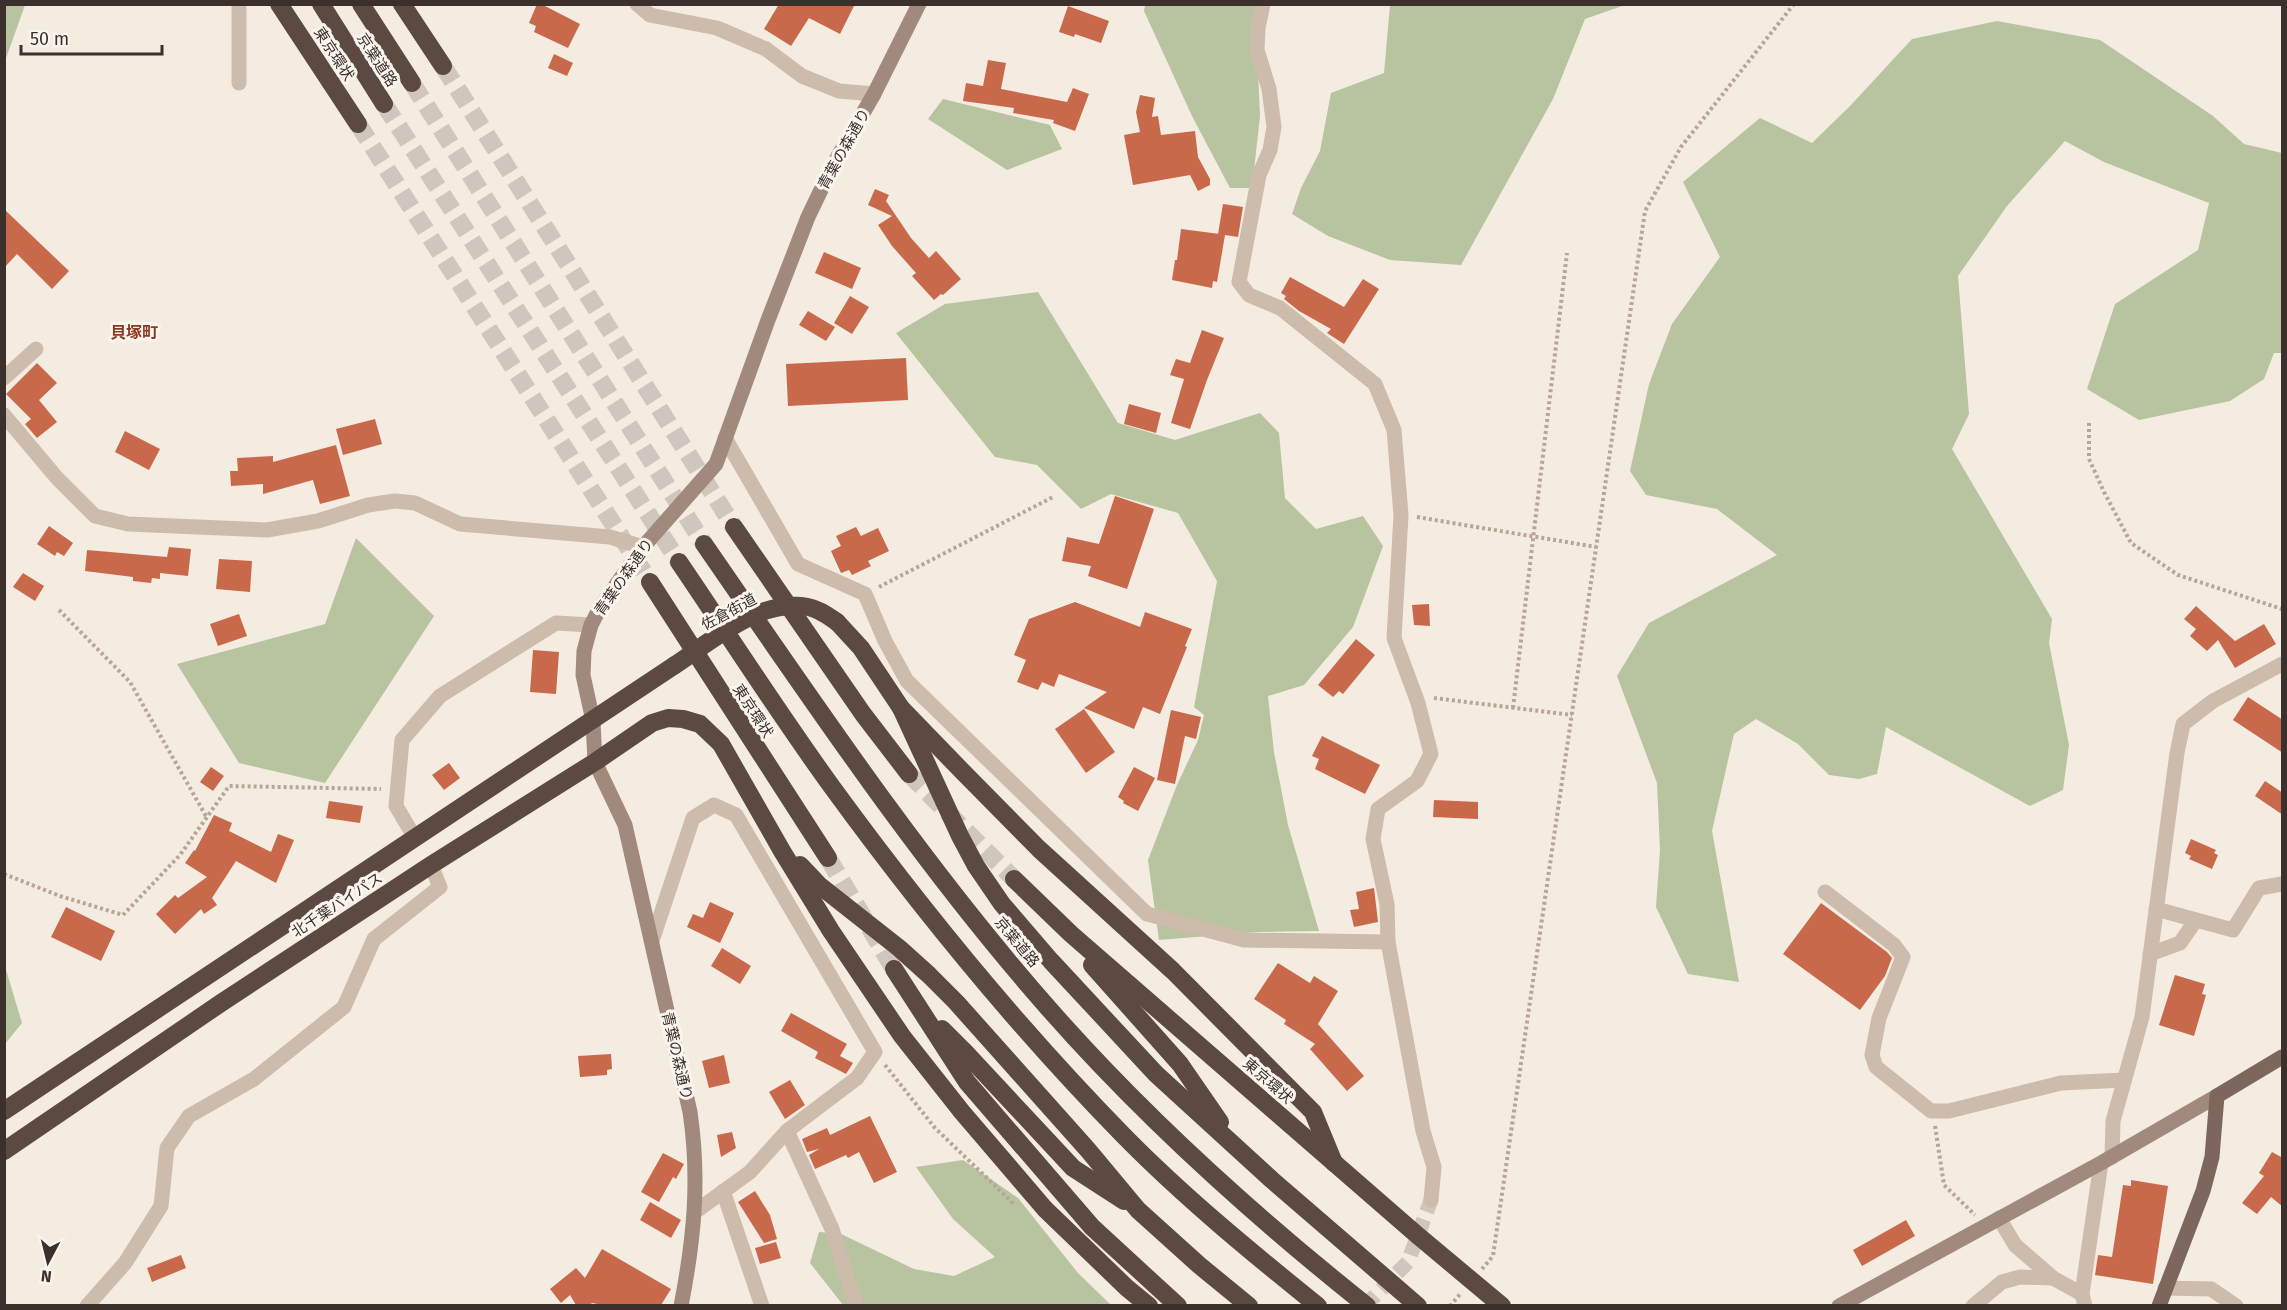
<svg xmlns="http://www.w3.org/2000/svg" width="2287" height="1310" viewBox="0 0 2287 1310" font-family="'Fira Sans','Noto Sans JP',sans-serif">
<rect width="100%" height="100%" fill="#f4ebe1"/>
<!-- green -->
<g fill="#b8c4a0">
<path d="M5 4 25 5 5 61 4 5Z"/>
<path d="M1145 5H1255L1260 116 1252 188H1230L1192 116 1144 11Z"/>
<path d="M1390 5H1625L1585 19 1553 99 1461 265 1390 260 1328 236 1292 214 1301 188 1320 151 1331 93 1384 73Z"/>
<path d="M1997 21 2100 40 2213 116 2244 144 2282 153V353H2274L2264 379 2230 401 2139 420 2087 389 2115 304 2198 250 2209 203 2104 162 2065 141 2007 206 1958 276 1969 414 1952 449 2052 619 2049 643 2069 745 2063 790 2030 806 1886 727 1877 774 1859 779 1829 775 1798 744 1756 719 1734 734 1712 831 1739 982 1688 974 1656 907 1660 850 1657 783 1617 676 1649 623 1777 555 1717 509 1646 495 1630 471 1649 384 1672 324 1720 257 1683 182 1760 118 1812 143 1851 105 1912 39Z"/>
<path d="M943 99 1050 125 1062 149 1007 170 928 119Z"/>
<path d="M1038 292 1118 423 1175 440 1260 413 1279 433 1285 498 1316 529 1363 516 1383 546 1353 627 1304 685 1268 696 1274 752 1288 825 1319 931 1258 932 1159 940 1148 860 1177 785 1198 740 1204 715 1194 707 1217 581 1178 513 1111 494 1081 509 1037 465 995 457 896 333 945 304Z"/>
<path d="M356 538 434 616 325 783 239 763 177 664 325 624Z"/>
<path d="M4 963 22 1023 5 1044H4Z"/>
<path d="M963 1160 1018 1198 1078 1273 1111 1305H843L810 1263 819 1232 841 1234 914 1269 954 1276 995 1257 953 1219 916 1167Z"/>
</g>
<!-- building -->
<g fill="#c8694b">
<path d="M537 4H541L580 24 568 48 534 32 536 26 529 23Z"/>
<path d="M779 4H855L840 34 809 18 791 46 764 29Z"/>
<path d="M1068 6 1109 21 1101 43 1075 34 1074 37 1059 32Z"/>
<path d="M554 54 573 63 567 76 548 68Z"/>
<path d="M988 60 1006 63 1001 89 1067 102 1073 88 1089 94 1075 131 1053 123 1054 120 1013 113 1014 108 963 101 966 83 983 86Z"/>
<path d="M1140 95 1155 98 1152 117 1158 116 1161 135 1195 131 1198 157 1210 179V185L1198 191 1190 175 1133 185 1124 135 1140 132 1136 112Z"/>
<path d="M875 189 889 195 886 201 911 238 929 258 936 251 961 279 943 295 941 294 934 300 912 276 916 273 892 246 878 225 892 216 868 205Z"/>
<path d="M1223 204 1243 207 1238 237 1225 235 1217 282 1213 281 1212 288 1172 280 1175 260H1177L1181 229 1220 234H1218Z"/>
<path d="M4 209 69 271 52 289 17 254 4 268Z"/>
<path d="M824 252 861 268 852 289 815 273Z"/>
<path d="M1290 277 1344 307 1363 279 1379 289 1344 344 1327 333 1331 329 1299 311 1284 299 1286 296 1281 293Z"/>
<path d="M850 296 869 307 852 334 834 323Z"/>
<path d="M808 311 835 327 826 341 799 325Z"/>
<path d="M1202 330 1224 338 1207 380 1190 429 1171 423 1184 379 1170 375 1176 359 1190 363Z"/>
<path d="M906 358 908 400 788 406 786 364Z"/>
<path d="M37 363 57 383 39 400 57 422 37 438 25 424 31 419 6 394Z"/>
<path d="M1129 404 1161 413 1156 433 1124 424Z"/>
<path d="M375 419 382 444 343 455 336 429Z"/>
<path d="M125 431 160 449 149 470 115 452Z"/>
<path d="M336 445 350 496 320 504 313 480 263 494V484L231 486 230 471H238L237 458 273 456V462Z"/>
<path d="M1115 496 1154 509 1127 589 1088 576 1091 566 1062 561 1067 537 1099 544Z"/>
<path d="M49 526 73 543 64 556 57 552 55 556 37 544Z"/>
<path d="M856 527 861 536 878 528 889 551 868 561 871 566 852 575 849 570 841 573 831 551 841 546 836 536Z"/>
<path d="M169 547 191 549 188 576 160 573V579L152 578 151 583 133 581V577L85 571 87 550 167 557Z"/>
<path d="M219 559 252 561 250 592 216 589Z"/>
<path d="M23 573 44 586 35 601 13 587Z"/>
<path d="M1075 602 1140 627 1145 612 1192 629 1185 646 1187 647 1160 714 1143 707 1134 729 1084 708 1107 692 1059 674 1054 687 1042 682 1038 690 1017 682 1026 660 1014 655 1029 619Z"/>
<path d="M1429 604 1430 626 1414 625 1412 605Z"/>
<path d="M2196 606 2235 641 2264 624 2276 644 2235 668 2218 640 2207 651 2190 636 2196 629 2184 619Z"/>
<path d="M239 614 247 636 218 646 210 624Z"/>
<path d="M1356 639 1375 655 1343 694 1339 691 1333 697 1318 685Z"/>
<path d="M533 650 559 652 556 694 530 692Z"/>
<path d="M2248 697 2283 720V753L2233 720Z"/>
<path d="M1084 709 1115 752 1086 773 1055 729Z"/>
<path d="M1171 710 1201 717 1196 739 1185 736 1175 784 1157 780Z"/>
<path d="M1322 736 1380 765 1365 794 1315 769 1319 759 1312 756Z"/>
<path d="M449 763 460 778 444 790 432 775Z"/>
<path d="M211 767 224 776 213 791 200 782Z"/>
<path d="M1134 767 1155 778 1138 811 1123 803 1124 801 1118 797Z"/>
<path d="M2265 781 2283 793V815L2255 796Z"/>
<path d="M1434 800 1478 802V819L1433 817Z"/>
<path d="M329 801 363 806 360 823 326 818Z"/>
<path d="M214 815 232 823 229 831 271 852 278 834 294 840 276 883 236 861 212 898 217 905 204 914 201 909 175 934 156 914 175 895 178 898 207 877 185 863 194 850 195 851Z"/>
<path d="M2191 839 2216 850 2214 853 2218 855 2212 869 2189 859 2191 856 2185 853Z"/>
<path d="M1374 888 1378 922 1354 927 1350 910 1359 909 1356 892Z"/>
<path d="M710 902 734 913 720 943 687 927 693 914 703 918Z"/>
<path d="M1821 903 1887 952 1892 958 1885 976 1860 1010 1783 954Z"/>
<path d="M66 907 115 931 101 961 51 937Z"/>
<path d="M722 948 751 966 740 984 711 966Z"/>
<path d="M1278 963 1310 983 1314 976 1338 991 1318 1024 1364 1076 1347 1091 1310 1049 1315 1044 1284 1024 1286 1020 1254 999Z"/>
<path d="M2175 975 2205 984 2202 994 2206 995 2194 1036 2159 1025Z"/>
<path d="M791 1013 847 1044 840 1056 853 1063 846 1074 815 1058 818 1052 781 1031Z"/>
<path d="M611 1054 612 1069 607 1070V1075L580 1077 578 1056Z"/>
<path d="M724 1055 730 1083 709 1088 702 1061Z"/>
<path d="M790 1080 805 1105 785 1119 769 1092Z"/>
<path d="M870 1116 897 1172 874 1183 859 1152 848 1158 846 1155 815 1169 809 1155 819 1149 807 1152 802 1139 827 1128 830 1135Z"/>
<path d="M732 1132 736 1148 721 1157 717 1135Z"/>
<path d="M2272 1152 2283 1158V1207L2271 1197 2257 1214 2242 1203 2264 1176 2259 1173Z"/>
<path d="M663 1153 684 1164 676 1179 673 1177 659 1202 641 1192Z"/>
<path d="M2131 1180 2168 1186 2153 1284 2095 1275 2098 1255 2112 1257 2123 1185 2131 1186Z"/>
<path d="M755 1191 770 1215 777 1239 764 1243 738 1202Z"/>
<path d="M650 1202 681 1220 671 1238 640 1220Z"/>
<path d="M1906 1220 1915 1236 1862 1266 1853 1250Z"/>
<path d="M776 1242 781 1258 760 1264 755 1248Z"/>
<path d="M602 1249 671 1289 661 1305H601L593 1303 587 1305H576L570 1295 561 1303 550 1289 576 1268 585 1278Z"/>
<path d="M181 1255 186 1268 152 1282 147 1268Z"/>
</g>
<g fill="none" stroke-linecap="round" stroke-linejoin="round">
<!-- street-tunnel -->
<path stroke="#cfc6bd" stroke-width="15" stroke-dasharray="15 8" stroke-linecap="butt" d="M1365 1306 1408 1262 1431 1200"/>
<!-- highway-tunnel -->
<g stroke="#cfc6bd" stroke-width="18" stroke-dasharray="18 9" stroke-linecap="butt">
<path d="M443 66 734 527"/>
<path d="M412 83 704 544"/>
<path d="M384 104 679 562"/>
<path d="M358 124 650 582"/>
<path d="M909 774 1014 879"/>
<path d="M828 858 894 969"/>
</g>
<!-- path -->
<g stroke="#b9a596" stroke-width="4" stroke-dasharray="3 3" stroke-linecap="butt">
<path d="M2089 423V459L2104 492 2131 543 2178 575 2282 609"/>
<path d="M1417 517 1596 547"/>
<path d="M879 587 1053 497"/>
<path d="M59 610 130 682 207 818"/>
<path d="M1434 698 1572 715"/>
<path d="M1513 708 1567 253"/>
<path d="M4 874 60 896 123 915 180 855 229 786 381 789"/>
<path d="M885 1065 935 1128 1014 1204"/>
<path d="M1935 1126 1944 1185 1975 1215"/>
<path d="M1482 1269 1493 1256 1645 211 1681 147 1794 4"/>
<path d="M1450 1306 1461 1293"/>
</g>
<!-- street -->
<g stroke="#cdbbac" stroke-width="15">
<path d="M637 4 650 15 717 28 766 49 802 76 839 91 874 94"/>
<path d="M1263 4 1258 28 1257 50 1269 89 1274 127 1270 150 1259 175 1239 282 1249 295 1280 308 1375 384 1394 430 1401 515 1394 638 1418 703 1431 754 1417 781 1378 809 1373 839 1387 904 1388 942 1423 1131 1434 1167 1431 1200"/>
<path d="M239 83V4"/>
<path d="M4 378 36 349"/>
<path d="M4 415 57 478 95 516 128 524 267 530 318 521 368 505 395 501 415 503 460 524 610 537 643 547"/>
<path d="M725 438 798 564 865 594 885 641 907 681 1147 914 1244 940 1388 942"/>
<path d="M415 838 396 806 402 740 440 696 556 623 591 625"/>
<path d="M1825 892 1894 945 1903 957 1879 1018 1872 1055 1876 1067 1931 1111H1949L2061 1083 2124 1080"/>
<path d="M2156 909 2233 930 2259 888 2282 884"/>
<path d="M652 941 693 818 714 805 736 815 875 1052 857 1078 787 1131 750 1172 695 1212"/>
<path d="M2150 954 2180 943 2196 920"/>
<path d="M787 1131 832 1229 856 1306"/>
<path d="M2112 1157 2113 1121 2142 1017 2177 753 2183 724 2213 701 2282 664"/>
<path d="M723 1191 762 1306"/>
<path d="M1999 1218 2015 1245 2053 1278 2082 1294"/>
<path d="M2165 1288 2211 1289 2236 1306"/>
<path d="M87 1306 125 1263 161 1206 167 1148 189 1116 254 1079 344 1007 374 939 440 887 431 865"/>
<path d="M1973 1306 2002 1282 2020 1277 2053 1278"/>
<path d="M2085 1306 2082 1294 2101 1163"/>
</g>
<!-- secondary -->
<g stroke="#a18a7d" stroke-width="15">
<path d="M681 1306C694 1239 700 1180 690 1112L625 825 595 762 593 721 583 675 584 651 591 625 601 606 643 547 716 464 768 320 808 217 832 167 874 94 919 4"/>
<path d="M1839 1306 2101 1163 2217 1096"/>
</g>
<!-- primary -->
<path stroke="#7d675c" stroke-width="15" d="M2159 1306 2203 1191 2212 1157 2217 1096 2282 1057"/>
<!-- highway -->
<g stroke="#5c4a42" stroke-width="18">
<path d="M279 4 358 124"/>
<path d="M321 4 384 104"/>
<path d="M361 4 412 83"/>
<path d="M402 4 443 66"/>
<path d="M734 527 863 714 909 774"/>
<path d="M704 544C814 703 922 865 1050 1010 1146 1119 1254 1216 1367 1306"/>
<path d="M679 562C730 637 779 714 832 787 921 909 1018 1028 1124 1136 1184 1197 1251 1252 1318 1306"/>
<path d="M650 582 828 858"/>
<path d="M837 622 861 648 901 708 962 771 1039 849 1173 971 1313 1112 1334 1163"/>
<path d="M901 708 960 836 976 866 1002 904 1051 961 1156 1074 1272 1180 1418 1306"/>
<path d="M800 865 819 885 899 948 929 975 956 1002 1088 1150 1138 1210 1199 1265 1249 1306"/>
<path d="M1014 879 1071 934 1416 1234 1502 1306"/>
<path d="M1092 965 1180 1064 1220 1122"/>
<path d="M894 969 967 1082 1092 1227 1178 1306"/>
<path d="M942 1029 963 1050 1073 1168 1124 1201"/>
<path d="M4 1111 675 665"/>
<path d="M4 1151 221 1003 431 865 595 762 652 723 668 718 683 719 700 724 721 744 782 851 831 931 902 1036 962 1112 1045 1209 1127 1288 1149 1306"/>
</g>
<!-- highway-bridge -->
<path stroke="#5c4a42" stroke-width="18" d="M675 665C713 640 760 598 808 607 819 609 828 616 837 622"/>
</g>
<g text-anchor="middle" stroke-width="6" stroke-linejoin="round" paint-order="stroke">
<!-- street labels -->
<g font-size="15" fill="#3b302b" stroke="#fbf5ee">
<text transform="translate(334 54) rotate(57)" y="5">東京環状</text>
<text transform="translate(377 60) rotate(57)" y="5">京葉道路</text>
<text transform="translate(844 149) rotate(-61)" y="5">青葉の森通り</text>
<text transform="translate(624 577) rotate(-55)" y="5">青葉の森通り</text>
<text transform="translate(729 612) rotate(-28)" y="5">佐倉街道</text>
<text transform="translate(753 711) rotate(57)" y="5">東京環状</text>
<text transform="translate(337 905) rotate(-33)" y="5">北千葉バイパス</text>
<text transform="translate(1017 942) rotate(50)" y="5">京葉道路</text>
<text transform="translate(677 1056) rotate(77)" y="5">青葉の森通り</text>
<text transform="translate(1268 1081) rotate(41)" y="5">東京環状</text>
</g>
<!-- neighbourhood labels -->
<g font-size="16" font-weight="bold" fill="#8c3b22" stroke="#fbf5ee">
<text x="134" y="338">貝塚町</text>
</g>
</g>
<!-- border -->
<rect width="2287" height="1310" fill="none" stroke="#3b302b" stroke-width="12"/>
<!-- north arrow -->
<g transform="translate(48 1262) rotate(187)" stroke="#fbf5ee" stroke-width="4.5" paint-order="stroke">
<path d="M0-4.5L10 22L0 15L-10 22Z" fill="#3b302b"/>
<text y="-9" font-size="16" font-weight="bold" text-anchor="middle" fill="#3b302b">N</text>
</g>
<!-- scale -->
<path d="M21 45v9h141v-9" fill="none" stroke="#3b302b" stroke-width="3"/>
<text x="30" y="45" font-size="18" fill="#3b302b" stroke="#fbf5ee" stroke-width="4.5" paint-order="stroke">50 m</text>
</svg>
